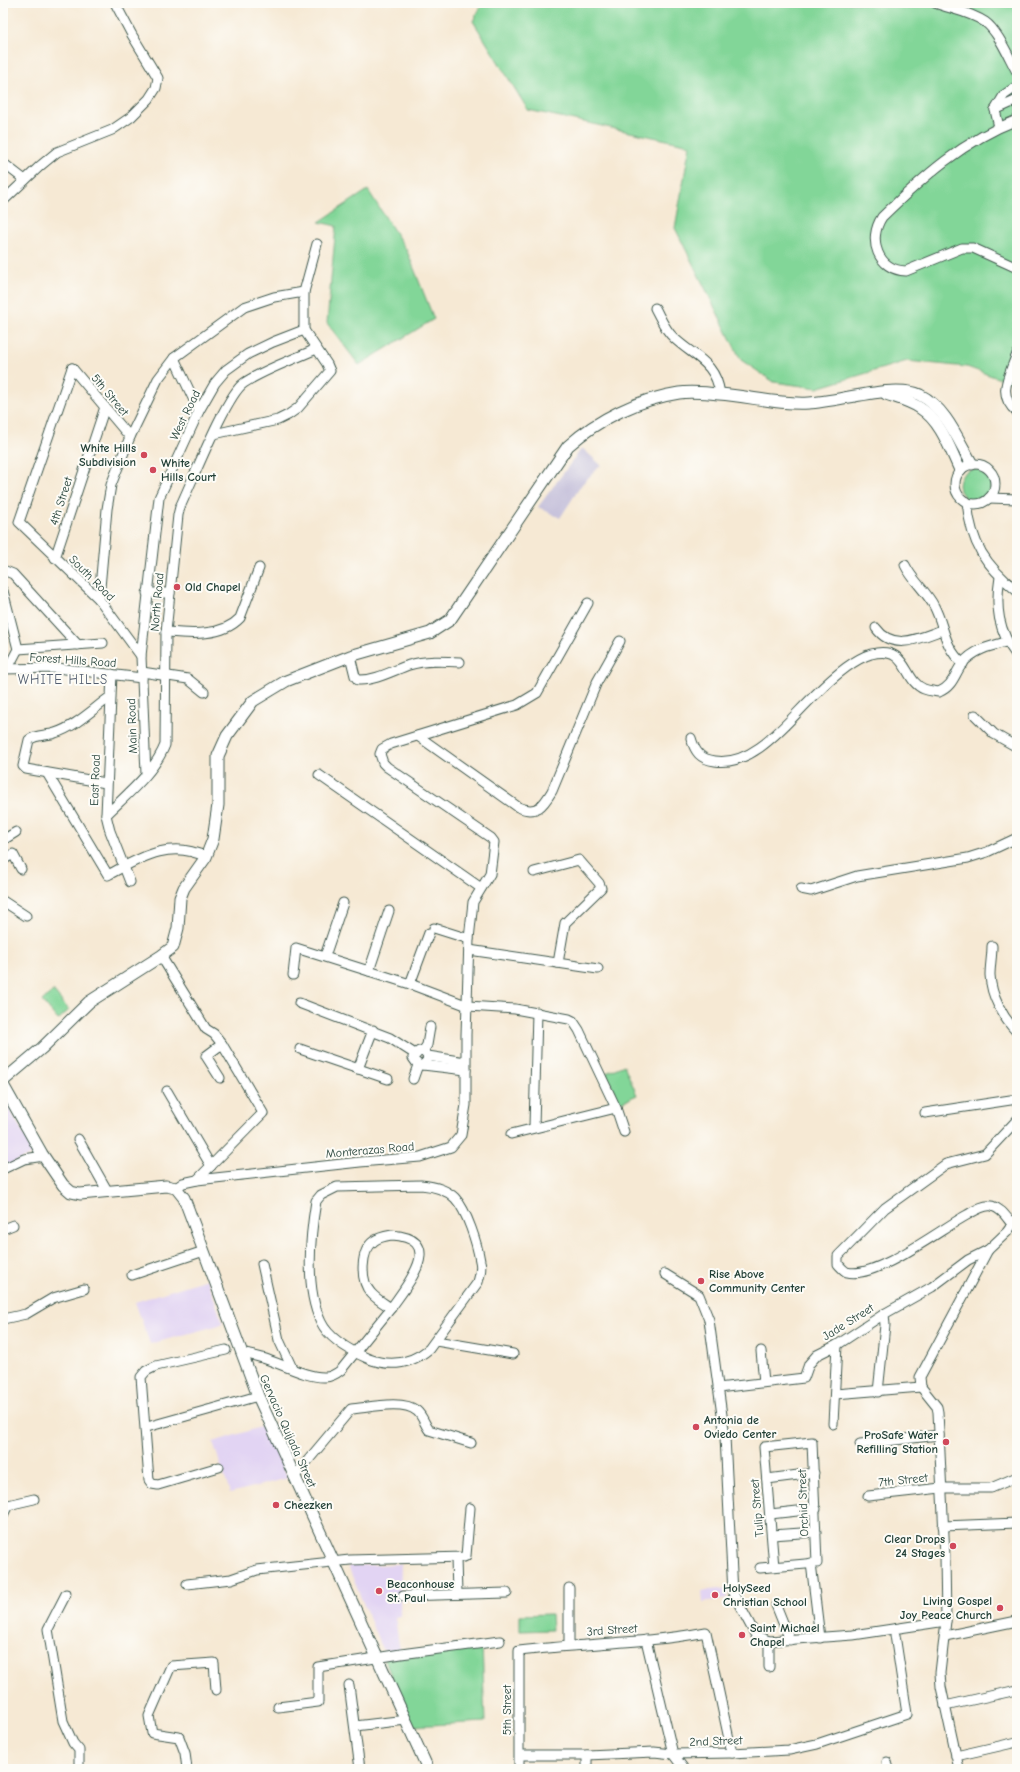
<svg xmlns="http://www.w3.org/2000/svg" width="1020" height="1772" viewBox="0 0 1020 1772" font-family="'Comic Neue',sans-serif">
<rect width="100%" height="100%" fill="#fdfcf7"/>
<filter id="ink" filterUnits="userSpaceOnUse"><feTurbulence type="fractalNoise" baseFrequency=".025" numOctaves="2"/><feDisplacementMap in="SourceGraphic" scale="8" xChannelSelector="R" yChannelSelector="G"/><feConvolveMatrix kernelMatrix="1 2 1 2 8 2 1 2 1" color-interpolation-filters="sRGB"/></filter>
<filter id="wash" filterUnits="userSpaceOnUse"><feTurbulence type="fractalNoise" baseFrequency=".012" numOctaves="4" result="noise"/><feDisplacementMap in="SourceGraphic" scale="16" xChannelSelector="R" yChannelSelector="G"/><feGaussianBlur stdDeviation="0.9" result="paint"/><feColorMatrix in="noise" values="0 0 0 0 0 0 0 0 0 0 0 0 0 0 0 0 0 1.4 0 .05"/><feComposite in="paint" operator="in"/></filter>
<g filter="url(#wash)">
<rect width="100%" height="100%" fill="#f6e9d4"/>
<!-- built -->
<g fill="#e2d4f3">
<path d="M3 1097 34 1153 3 1168Z"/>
<path d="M207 1279 223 1324 150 1344 135 1302Z"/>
<path d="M264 1426 288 1478 230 1493 213 1442Z"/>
<path d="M401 1564 400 1616 395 1617 400 1652 393 1653 382 1649 348 1566Z"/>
<path d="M727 1588 728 1598 703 1602 702 1591Z"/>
</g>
<!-- industrial -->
<path fill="#c5c0da" d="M582 448 601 465 582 484 560 518 538 507Z"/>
<!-- green -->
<g fill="#82d698" stroke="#508a66">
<path d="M483 3H1017V385L967 367 907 361 817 388 774 382 741 360 675 228 690 145 528 110 473 21Z"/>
<path d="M368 190 407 251 434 319 359 365 327 323 336 226 319 222Z"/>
<circle cx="975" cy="485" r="16"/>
<path d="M53 991 69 1010 58 1020 42 1001Z"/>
<path d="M624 1065 637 1095 619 1103 606 1073Z"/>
<path d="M551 1614 552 1630 520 1631V1615Z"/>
<path d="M482 1644 485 1722 413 1726 384 1659Z"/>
</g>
</g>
<g filter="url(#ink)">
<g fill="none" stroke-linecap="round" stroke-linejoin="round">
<!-- minor casing -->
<g stroke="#3f574c" stroke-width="11">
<g id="minor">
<path d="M935 3C951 9 971 12 985 22 998 31 1009 58 1017 72"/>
<path d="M995 110 1004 95 1017 86"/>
<path d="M1017 120C964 140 922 178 882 217 867 240 878 270 906 271L962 248H973L1017 268"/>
<path d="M999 127 995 110 1017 100"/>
<path d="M3 163 25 180"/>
<path d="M3 201 40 166 57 152 112 130 131 117 149 99 156 88 158 78 132 35 115 3"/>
<path d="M655 308C661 319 665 330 674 338 694 357 716 362 720 394"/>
<path d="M1017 354C1009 376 996 395 1017 412"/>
<path d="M174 358 199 411"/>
<path d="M72 368 19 522 99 599 141 656"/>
<path d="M72 368 130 437"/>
<path d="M214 434 278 420 288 415 298 408 330 371 327 364 304 330V292L317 244"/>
<circle cx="975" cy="484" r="20"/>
<path d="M989 498 1017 499"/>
<path d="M967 502C971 544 985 565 1017 591"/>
<path d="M55 558 105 407"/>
<path d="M905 565C912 580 926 591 934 606 945 627 943 646 963 664"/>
<path d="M3 570 13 574 78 645"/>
<path d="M1000 577C995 607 998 631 1017 656"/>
<path d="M3 591 18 649 8 668"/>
<path d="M147 593H170"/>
<path d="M99 599 107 509 111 485 130 437 158 379 174 358 244 307 274 297 304 292"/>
<path d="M876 628C893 652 920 638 942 630"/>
<path d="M166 632C190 634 222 637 240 618L259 568"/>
<path d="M18 649 103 643"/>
<path d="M350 656 355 676 358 680C375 681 394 670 409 665 425 660 444 661 460 662"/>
<path d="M3 669 57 668 142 678"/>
<path d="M142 672 188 679 204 692"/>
<path d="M112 674 106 815 110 831 130 882"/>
<path d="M975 715 994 734 1017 747"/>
<path d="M418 736 518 807C537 815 543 806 552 791L597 682 620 641"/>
<path d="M691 738C695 752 700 759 715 761 755 767 789 719 815 695 829 681 851 660 871 654 909 645 902 680 924 689 929 691 934 691 939 692 953 686 954 675 962 664 973 650 990 646 1006 642"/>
<path d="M47 773 108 875C140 858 170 839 206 857"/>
<path d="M146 774 141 656 159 498 199 411 215 383 226 370 248 354 273 342 304 330"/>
<path d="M319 775 481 888"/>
<path d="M106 783 26 769 23 766 29 740C36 734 47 736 55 733 75 727 93 709 110 697"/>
<path d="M106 815C126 795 154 773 165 745L166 632 178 515 180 507C192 482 226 395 244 383 263 370 295 359 316 349"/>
<path d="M3 840 16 832"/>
<path d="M3 860 13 854 21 869"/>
<path d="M534 872 579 860 599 883 601 888 565 923 558 963"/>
<path d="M801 889 811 891 857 876 968 858 987 852 1017 838"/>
<path d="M3 901 26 916"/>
<path d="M434 928 469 939"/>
<path d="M992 946C992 956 990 966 990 975 991 996 1003 1018 1017 1032"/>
<path d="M469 950 598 969"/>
<path d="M161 956 206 1029 214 1034 222 1044"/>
<path d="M325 956 343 903"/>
<path d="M369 971 389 911"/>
<path d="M293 975 296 948 410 984 468 1006 515 1009 569 1019 573 1021 579 1030 616 1108 624 1132"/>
<path d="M410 984 429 933"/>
<path d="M299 1003 390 1038 415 1054"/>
<path d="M300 1049 388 1079"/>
<path d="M423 1051 427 1045 430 1027"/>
<path d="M428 1056 427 1061 423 1065H418L413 1058 419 1051H423L428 1056 465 1062"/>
<path d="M423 1065 466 1070"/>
<path d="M358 1069 373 1030"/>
<path d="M413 1079 418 1065"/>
<path d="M167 1091 211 1166"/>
<path d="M925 1113 1017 1099"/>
<path d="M534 1127 537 1012"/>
<path d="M511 1134 616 1108"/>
<path d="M78 1139 108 1192"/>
<path d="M3 1169 24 1159 44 1156"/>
<path d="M197 1180 263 1113 222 1044 206 1056 220 1078"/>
<path d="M421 1185C433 1186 446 1189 455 1198 467 1211 477 1243 480 1261 482 1268 480 1275 478 1282L429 1349C411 1364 391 1367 369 1359 353 1352 329 1339 321 1322 305 1289 310 1237 316 1201L321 1195 337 1187Z"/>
<path d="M176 1188 183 1183 197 1180 360 1162 420 1157 451 1147 461 1135 466 1105V1035L469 939 473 902 490 874 494 842 491 838 387 767 383 763 380 754 382 749 391 744 517 705 537 693 588 603"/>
<path d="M1012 1224C1006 1217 1002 1209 992 1206 984 1204 974 1211 967 1215 941 1229 875 1280 847 1272 844 1271 840 1266 838 1264V1256L885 1208 946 1164 985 1154 1017 1120"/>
<path d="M3 1229 13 1225"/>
<path d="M392 1235C447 1239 407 1285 391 1308 385 1304 376 1299 371 1293 360 1281 360 1251 374 1241 379 1237 386 1236 392 1235Z"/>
<path d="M262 1264 279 1340 292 1368"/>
<path d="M665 1274 699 1295 709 1320 725 1437 733 1593 756 1636 769 1641 853 1635 946 1621"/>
<path d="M132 1275 204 1251"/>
<path d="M3 1319 26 1314 53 1298 84 1289"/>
<path d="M436 1341 513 1354"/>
<path d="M761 1351 764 1382"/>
<path d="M242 1354C269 1355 301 1378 325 1377 331 1377 336 1374 341 1370L391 1308"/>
<path d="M921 1387 937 1407 938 1412 945 1556 946 1621 940 1673 941 1687 959 1769"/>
<path d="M921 1387 920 1377 988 1250 1007 1232 1017 1218"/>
<path d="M718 1388 804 1378 809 1364 817 1355 837 1345 884 1314 932 1287 968 1260 988 1250"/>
<path d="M878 1392 885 1325 884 1314"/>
<path d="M835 1394 921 1387"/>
<path d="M833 1424 837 1345"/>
<path d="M147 1427 258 1396"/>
<path d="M860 1444 939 1435"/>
<path d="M219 1467 158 1485 152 1484 149 1480 141 1377 146 1371 156 1366 226 1350"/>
<path d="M294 1477 351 1409C367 1408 403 1399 417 1411 422 1415 425 1425 429 1430L471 1443"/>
<path d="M767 1479 814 1473"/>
<path d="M868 1496 941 1488H991L1017 1477"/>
<path d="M770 1514 816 1509"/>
<path d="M3 1515 8 1505 34 1499"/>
<path d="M943 1526 1017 1523"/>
<path d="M772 1535 816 1532"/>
<path d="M456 1558 457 1594"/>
<path d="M811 1563 820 1638"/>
<path d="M760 1568 817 1563 812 1442 764 1447 774 1567"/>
<path d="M187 1584 231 1579 257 1570 350 1560 464 1557 466 1556 470 1508"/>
<path d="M66 1594 48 1629 63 1721 73 1743 79 1750V1769"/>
<path d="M403 1596 507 1593"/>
<path d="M776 1605 790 1640"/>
<path d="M945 1636 1017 1621"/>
<path d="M646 1640 673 1754 684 1769"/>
<path d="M569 1645V1588"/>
<path d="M769 1667V1641"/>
<path d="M349 1685 360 1769"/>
<path d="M945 1706 1017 1690"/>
<path d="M278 1707 318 1702V1667L401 1654 500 1641"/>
<path d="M355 1726 406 1720"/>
<path d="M520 1755H587L654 1752 673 1754 732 1753 789 1750 817 1744 907 1714 895 1635"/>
<path d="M587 1755V1769"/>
<path d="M956 1756 1017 1742"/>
<path d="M887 1762 889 1769"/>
<path d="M187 1769 185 1753 179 1737 152 1733 149 1716 171 1666 214 1663 216 1690"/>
<path d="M519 1769V1651C581 1643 644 1644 706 1632L732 1753"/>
</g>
</g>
<!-- tertiary casing -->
<g stroke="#3f574c" stroke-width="13">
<g id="tertiary">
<path d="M886 394C897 398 910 401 920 408 941 421 950 449 960 470"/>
<path d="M3 1081 42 1048 89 1002 161 956 173 947 178 928 180 898 184 888 206 857 213 839 218 805V756L227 736 253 701 286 681 350 656 430 633 450 620 568 446C598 419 639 399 679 393 692 391 706 393 719 394 749 396 779 405 809 403 838 402 894 383 920 395 946 408 958 440 972 464"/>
<path d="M3 1085 42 1154 63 1185 71 1192 80 1194 166 1186 176 1188 184 1198 258 1396 428 1769"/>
</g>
</g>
<!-- minor -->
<use href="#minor" stroke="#fff" stroke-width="9"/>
<!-- tertiary -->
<use href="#tertiary" stroke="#fff" stroke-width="11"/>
</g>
</g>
<!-- markers -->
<g fill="#d1495b" stroke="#fdfcf7" stroke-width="1.5">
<circle cx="144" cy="455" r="4"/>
<circle cx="153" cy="470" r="4"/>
<circle cx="177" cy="587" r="4"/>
<circle cx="701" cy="1281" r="4"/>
<circle cx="696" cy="1427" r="4"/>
<circle cx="946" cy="1442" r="4"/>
<circle cx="276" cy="1505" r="4"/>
<circle cx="953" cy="1546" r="4"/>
<circle cx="379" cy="1591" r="4"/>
<circle cx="715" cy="1595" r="4"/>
<circle cx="1000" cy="1608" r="4"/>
<circle cx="742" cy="1635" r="4"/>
</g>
<g text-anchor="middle" stroke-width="4" stroke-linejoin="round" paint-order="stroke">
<!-- street labels -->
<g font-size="12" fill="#1f3d34" stroke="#fdfcf7">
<text transform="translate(110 395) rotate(50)" y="4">5th Street</text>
<text transform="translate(185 415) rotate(-64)" y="4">West Road</text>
<text transform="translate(61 501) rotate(-72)" y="4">4th Street</text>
<text transform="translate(92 578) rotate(45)" y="4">South Road</text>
<text transform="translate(157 602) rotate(-85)" y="4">North Road</text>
<text transform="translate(73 660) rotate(4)" y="4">Forest Hills Road</text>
<text transform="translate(132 726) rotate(-92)" y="4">Main Road</text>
<text transform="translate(95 780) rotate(-88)" y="4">East Road</text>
<text transform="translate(370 1150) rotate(-5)" y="4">Monterazas Road</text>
<text transform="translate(848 1322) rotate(-32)" y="4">Jade Street</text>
<text transform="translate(288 1431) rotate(66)" y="4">Gervacio Quijada Street</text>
<text transform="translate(903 1480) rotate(-6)" y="4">7th Street</text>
<text transform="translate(803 1503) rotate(-92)" y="4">Orchid Street</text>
<text transform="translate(757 1508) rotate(-95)" y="4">Tulip Street</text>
<text transform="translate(612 1630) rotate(-4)" y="4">3rd Street</text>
<text transform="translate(507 1710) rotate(-90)" y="4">5th Street</text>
<text transform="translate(716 1741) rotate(-2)" y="4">2nd Street</text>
</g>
<!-- poi labels -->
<g font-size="12" font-weight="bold" fill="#1f3d34" stroke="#fdfcf7" text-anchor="start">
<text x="136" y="452" text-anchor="end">White Hills<tspan x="136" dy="14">Subdivision</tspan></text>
<text x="161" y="467">White<tspan x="161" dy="14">Hills Court</tspan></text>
<text x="185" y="591">Old Chapel</text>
<text x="709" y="1278">Rise Above<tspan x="709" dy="14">Community Center</tspan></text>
<text x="704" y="1424">Antonia de<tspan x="704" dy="14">Oviedo Center</tspan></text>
<text x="938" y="1439" text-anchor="end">ProSafe Water<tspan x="938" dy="14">Refilling Station</tspan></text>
<text x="284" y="1509">Cheezken</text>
<text x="945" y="1543" text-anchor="end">Clear Drops<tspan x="945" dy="14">24 Stages</tspan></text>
<text x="387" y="1588">Beaconhouse<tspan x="387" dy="14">St. Paul</tspan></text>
<text x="723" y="1592">HolySeed<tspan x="723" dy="14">Christian School</tspan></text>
<text x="992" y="1605" text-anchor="end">Living Gospel<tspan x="992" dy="14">Joy Peace Church</tspan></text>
<text x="750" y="1632">Saint Michael<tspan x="750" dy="14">Chapel</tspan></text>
</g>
<!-- neighbourhood labels -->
<g font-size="13" letter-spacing="1" fill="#535e6f" stroke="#fdfcf7">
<text x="63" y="684">WHITE HILLS</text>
</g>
</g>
<!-- margin -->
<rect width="1020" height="1772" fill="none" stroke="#fdfcf7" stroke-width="16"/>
</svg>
